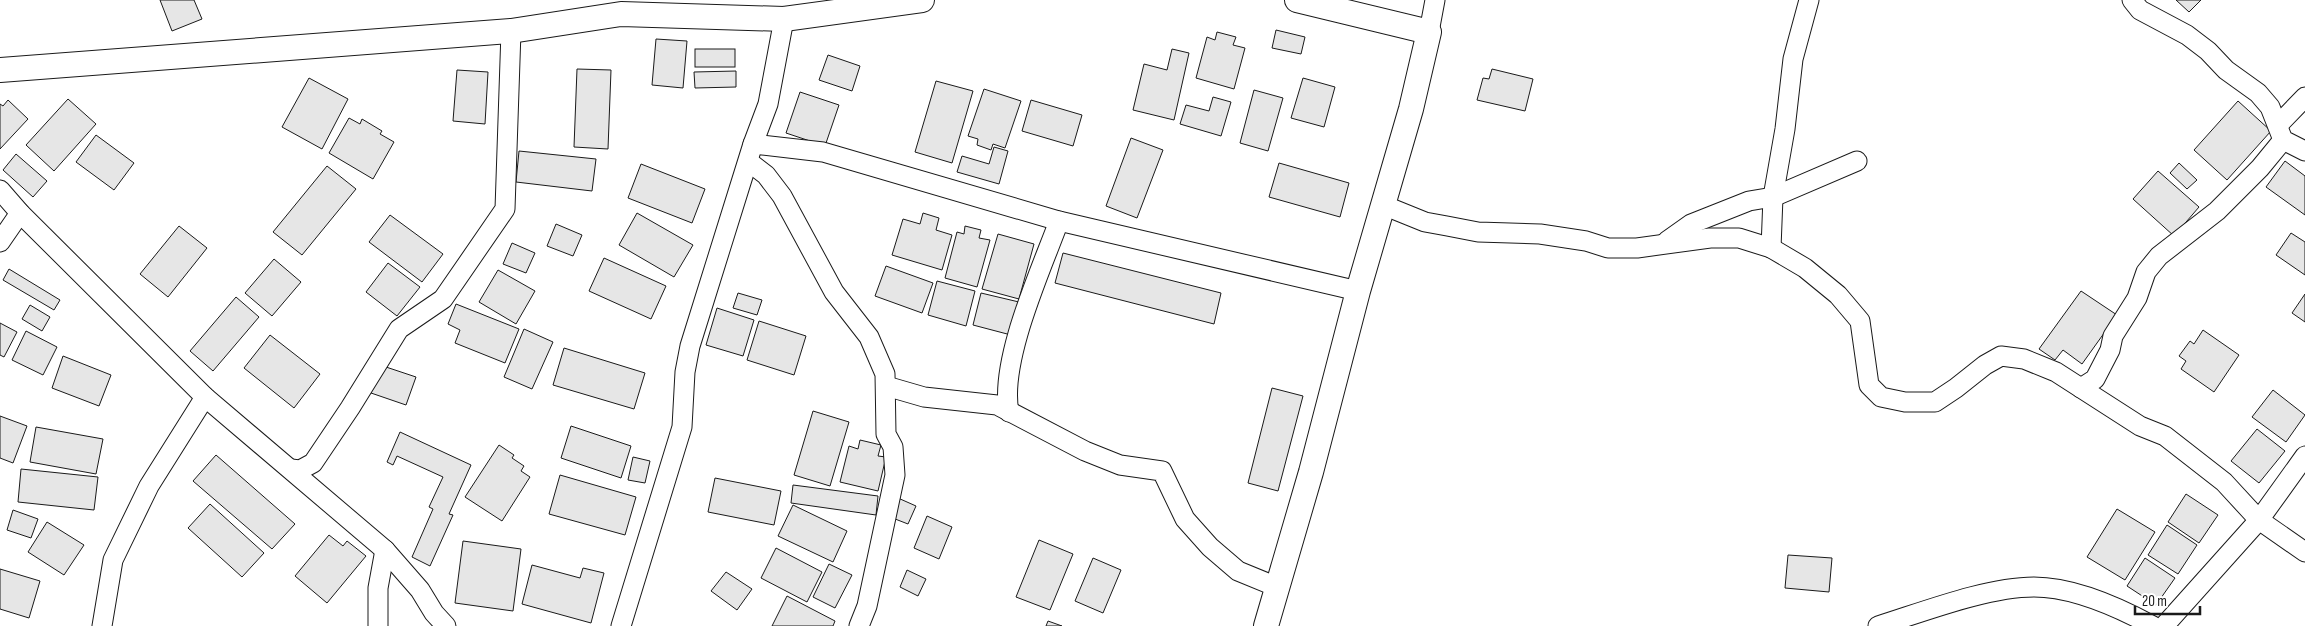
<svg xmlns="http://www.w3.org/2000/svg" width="2305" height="626" viewBox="0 0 2305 626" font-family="'Sofia Sans Condensed',sans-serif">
<rect width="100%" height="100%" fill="#fff"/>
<!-- building -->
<g fill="#e6e6e6" stroke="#1a1a1a">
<path d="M160 0H194L202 19 172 31Z"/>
<path d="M2176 0H2201L2189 12Z"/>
<path d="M1276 30 1305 37 1301 54 1272 48Z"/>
<path d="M1217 32 1236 37 1233 45 1245 48 1234 89 1196 78 1207 37 1215 40Z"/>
<path d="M656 39 687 41 683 88 652 85Z"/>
<rect x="695" y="49" width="40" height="18"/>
<path d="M1172 49 1189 53 1174 120 1133 110 1144 64 1167 70Z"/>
<path d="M828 55 860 66 852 91 819 80Z"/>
<path d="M577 69 611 70 608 149 574 147Z"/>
<path d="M1492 69 1533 79 1525 111 1477 100 1483 78 1489 79Z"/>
<path d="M457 70 488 72 485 124 453 121Z"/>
<path d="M736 71V87L695 88 694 72Z"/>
<path d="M309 78 348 99 322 149 282 127Z"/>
<path d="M1303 78 1335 87 1324 127 1291 118Z"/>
<path d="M936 81 973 91 952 163 915 152Z"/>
<path d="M984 89 1021 101 1005 148 993 144 991 150 977 145 978 139 968 136Z"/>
<path d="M1254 90 1283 98 1268 151 1240 143Z"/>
<path d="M800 92 839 105 825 146 786 133Z"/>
<path d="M1213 97 1231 102 1221 136 1180 124 1186 105 1209 111Z"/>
<path d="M68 99 96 124 54 171 26 145Z"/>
<path d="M8 100 28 119 0 149V104L3 106Z"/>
<path d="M1031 100 1082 115 1073 146 1022 131Z"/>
<path d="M2238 101 2271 131 2227 180 2194 150Z"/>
<path d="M349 118 360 124 362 119 382 131 380 134 394 142 373 179 329 153Z"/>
<path d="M96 135 134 163 114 190 76 162Z"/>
<path d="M1131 138 1163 150 1137 218 1106 206Z"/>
<path d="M994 147 1008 151 999 184 957 172 962 156 989 164Z"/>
<path d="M519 151 596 159 592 191 516 182Z"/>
<path d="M16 154 47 181 33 197 3 170Z"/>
<path d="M2285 161 2305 176V215L2266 187Z"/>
<path d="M1279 163 1349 183 1340 217 1269 197Z"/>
<path d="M2179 163 2197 180 2187 189 2170 173Z"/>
<path d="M641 164 705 189 692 223 628 198Z"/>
<path d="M327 166 356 189 302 255 273 232Z"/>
<path d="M2158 171 2199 207 2174 236 2133 199Z"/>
<path d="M637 213 693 245 674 277 619 245Z"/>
<path d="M923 213 939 218 936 230 952 235 942 270 892 255 903 219 920 224Z"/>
<path d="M390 215 443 254 422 282 369 242Z"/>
<path d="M556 224 582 235 573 256 547 246Z"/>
<path d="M179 226 207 248 168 297 140 274Z"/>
<path d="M965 226 981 230 979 238 990 240 977 287 945 278 957 232 964 234Z"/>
<path d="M2291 233 2305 242V275L2276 255Z"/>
<path d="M998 234 1034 244 1019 299 982 289Z"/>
<path d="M512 243 535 253 526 273 503 264Z"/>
<path d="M1063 253 1221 293 1214 324 1055 283Z"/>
<path d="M604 258 666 286 651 319 589 291Z"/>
<path d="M274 259 301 282 272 316 245 293Z"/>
<path d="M388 263 420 287 397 316 366 292Z"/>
<path d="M886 266 933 283 922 313 875 296Z"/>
<path d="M9 269 60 300 54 310 3 280Z"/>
<path d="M498 270 535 291 516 324 479 302Z"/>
<path d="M937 281 975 291 966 326 928 315Z"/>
<path d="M2081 291 2117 315 2082 364 2063 350 2055 360 2039 349Z"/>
<path d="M738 293 762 300 757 315 733 308Z"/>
<path d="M981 293 1019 302 1011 335 973 325Z"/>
<path d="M2305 294V322L2292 313Z"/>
<path d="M236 297 259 317 213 371 190 351Z"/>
<path d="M456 304 519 329 505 363 455 343 460 330 448 324Z"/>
<path d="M30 305 50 317 42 331 22 319Z"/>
<path d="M717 308 754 320 743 356 706 345Z"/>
<path d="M759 321 806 336 794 375 747 360Z"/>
<path d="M0 323 17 332 4 357 0 355Z"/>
<path d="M524 329 553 342 532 389 504 377Z"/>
<path d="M2203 330 2239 355 2214 392 2181 369 2186 361 2179 356 2190 341 2194 344Z"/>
<path d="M26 331 57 347 43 375 12 360Z"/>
<path d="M270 335 320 374 294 408 244 368Z"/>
<path d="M564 348 645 373 634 409 553 385Z"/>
<path d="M63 356 111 375 99 406 52 388Z"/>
<path d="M380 365 416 377 406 405 371 393Z"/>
<path d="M1272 388 1303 396 1278 491 1248 483Z"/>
<path d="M2273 390 2305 415 2286 442 2252 417Z"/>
<path d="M813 411 849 422 830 486 794 475Z"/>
<path d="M0 416 27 426 13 463 0 458Z"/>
<path d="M571 426 631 446 621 478 561 458Z"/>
<path d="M36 427 103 439 96 474 30 462Z"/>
<path d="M2257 429 2285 451 2259 483 2231 461Z"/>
<path d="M400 432 471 465 449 514 453 515 430 566 412 557 433 509 429 507 443 477 397 456 393 465 387 462Z"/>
<path d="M860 440 881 445 878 456 886 457 878 491 840 482 849 446 858 449Z"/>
<path d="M499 445 514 455 512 458 524 466 521 471 530 477 502 521 465 497Z"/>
<path d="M216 455 295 524 272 549 193 481Z"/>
<path d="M633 457 650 461 645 483 628 480Z"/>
<path d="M21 469 98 477 94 510 18 502Z"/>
<path d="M560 475 636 497 625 535 549 514Z"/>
<path d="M715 478 781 491 774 525 708 512Z"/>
<path d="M793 485 878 496 876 515 791 503Z"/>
<path d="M2186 494 2218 515 2199 543 2168 522Z"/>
<path d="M898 498 916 506 908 524 890 517Z"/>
<path d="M210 504 264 553 242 577 188 528Z"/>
<path d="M793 505 847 531 833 562 778 536Z"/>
<path d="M2117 509 2155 532 2125 580 2087 557Z"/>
<path d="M13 510 38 519 31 538 7 530Z"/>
<path d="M927 516 952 527 939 559 914 548Z"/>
<path d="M47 522 84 545 64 575 28 552Z"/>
<path d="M2167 525 2197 545 2178 574 2148 555Z"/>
<path d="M329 535 343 546 347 541 366 556 327 603 295 576Z"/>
<path d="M1039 540 1073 554 1050 610 1016 597Z"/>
<path d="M463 541 521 549 513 611 455 603Z"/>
<path d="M776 548 822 572 807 602 761 578Z"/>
<path d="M1788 555 1832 558 1829 592 1785 588Z"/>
<path d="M1093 558 1121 570 1103 613 1075 601Z"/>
<path d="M2145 558 2175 578 2156 605 2127 586Z"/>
<path d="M829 564 852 575 835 608 813 597Z"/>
<path d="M532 565 580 578 583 568 604 573 591 623 522 604Z"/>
<path d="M0 569 40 581 29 618 0 609Z"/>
<path d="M907 570 926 579 918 596 900 587Z"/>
<path d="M726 572 752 589 737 610 711 591Z"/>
<path d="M787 596 835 621 833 626H772Z"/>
<path d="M1048 621 1062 626H1046Z"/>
</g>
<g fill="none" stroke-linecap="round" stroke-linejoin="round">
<!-- minor casing -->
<g stroke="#1a1a1a" stroke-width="21">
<g id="minor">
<path d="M2132 0 2140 10 2187 35 2208 51 2226 70 2258 93 2270 107 2283 140 2305 151"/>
<path d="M1429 32 1435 0"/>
<path d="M2278 125 2305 97"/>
<path d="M753 144 823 152 1059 221 1358 291"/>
<path d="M749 162 766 175 782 196 834 292 869 337 885 374 886 434 893 447 895 475 867 606 859 626"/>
<path d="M0 190 20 213 205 397 385 550 420 590 434 613 446 626"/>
<path d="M1383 205 1425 222 1447 226 1478 232 1540 234 1586 241 1608 248H1637L1710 238H1739L1771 248 1805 268 1838 295 1860 321 1869 385 1881 397 1905 402H1935L1956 388 1985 365 2001 356 2024 359 2056 372 2140 426 2165 436 2224 482 2259 520 2305 552"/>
<path d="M1667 241 1691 224 1749 201 1773 197 1857 161"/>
<path d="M0 242 20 213"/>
<path d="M1771 248 1773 197 1785 129 1793 59 1809 0"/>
<path d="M886 386 924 397 997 405 1085 451 1120 465 1162 471 1185 519 1210 547 1238 571 1277 587"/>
<path d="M2081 388 2095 379 2110 350 2113 336 2137 298 2146 272 2159 256 2217 211 2260 168 2283 140"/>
<path d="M1009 412C999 361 1041 270 1059 221"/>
<path d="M291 469 300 470 313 463 350 408 399 329 443 299 505 209 511 31"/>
<path d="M102 626 113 560 149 486 205 397"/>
<path d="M378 626V588L385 550"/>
<path d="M621 626 682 427 685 372 690 346 753 144 768 104 784 19"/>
<path d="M1878 626C1923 612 1987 587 2034 587 2074 587 2118 607 2153 626"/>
<path d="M2164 626 2259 520 2305 456"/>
</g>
</g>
<!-- tertiary casing -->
<g stroke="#1a1a1a" stroke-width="26">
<g id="tertiary">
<path d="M0 70 511 31 621 14 784 19 922 0"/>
<path d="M1266 626 1311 472 1358 291 1411 109 1429 32 1297 0"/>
</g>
</g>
<!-- minor -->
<use href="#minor" stroke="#fff" stroke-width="19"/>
<!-- tertiary -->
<use href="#tertiary" stroke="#fff" stroke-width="24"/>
</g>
<!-- scale -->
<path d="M2135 606v8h65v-8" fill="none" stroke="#1a1a1a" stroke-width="2.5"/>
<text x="2142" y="606" font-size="15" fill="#1a1a1a" stroke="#ffffff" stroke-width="4" paint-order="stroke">20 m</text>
</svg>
